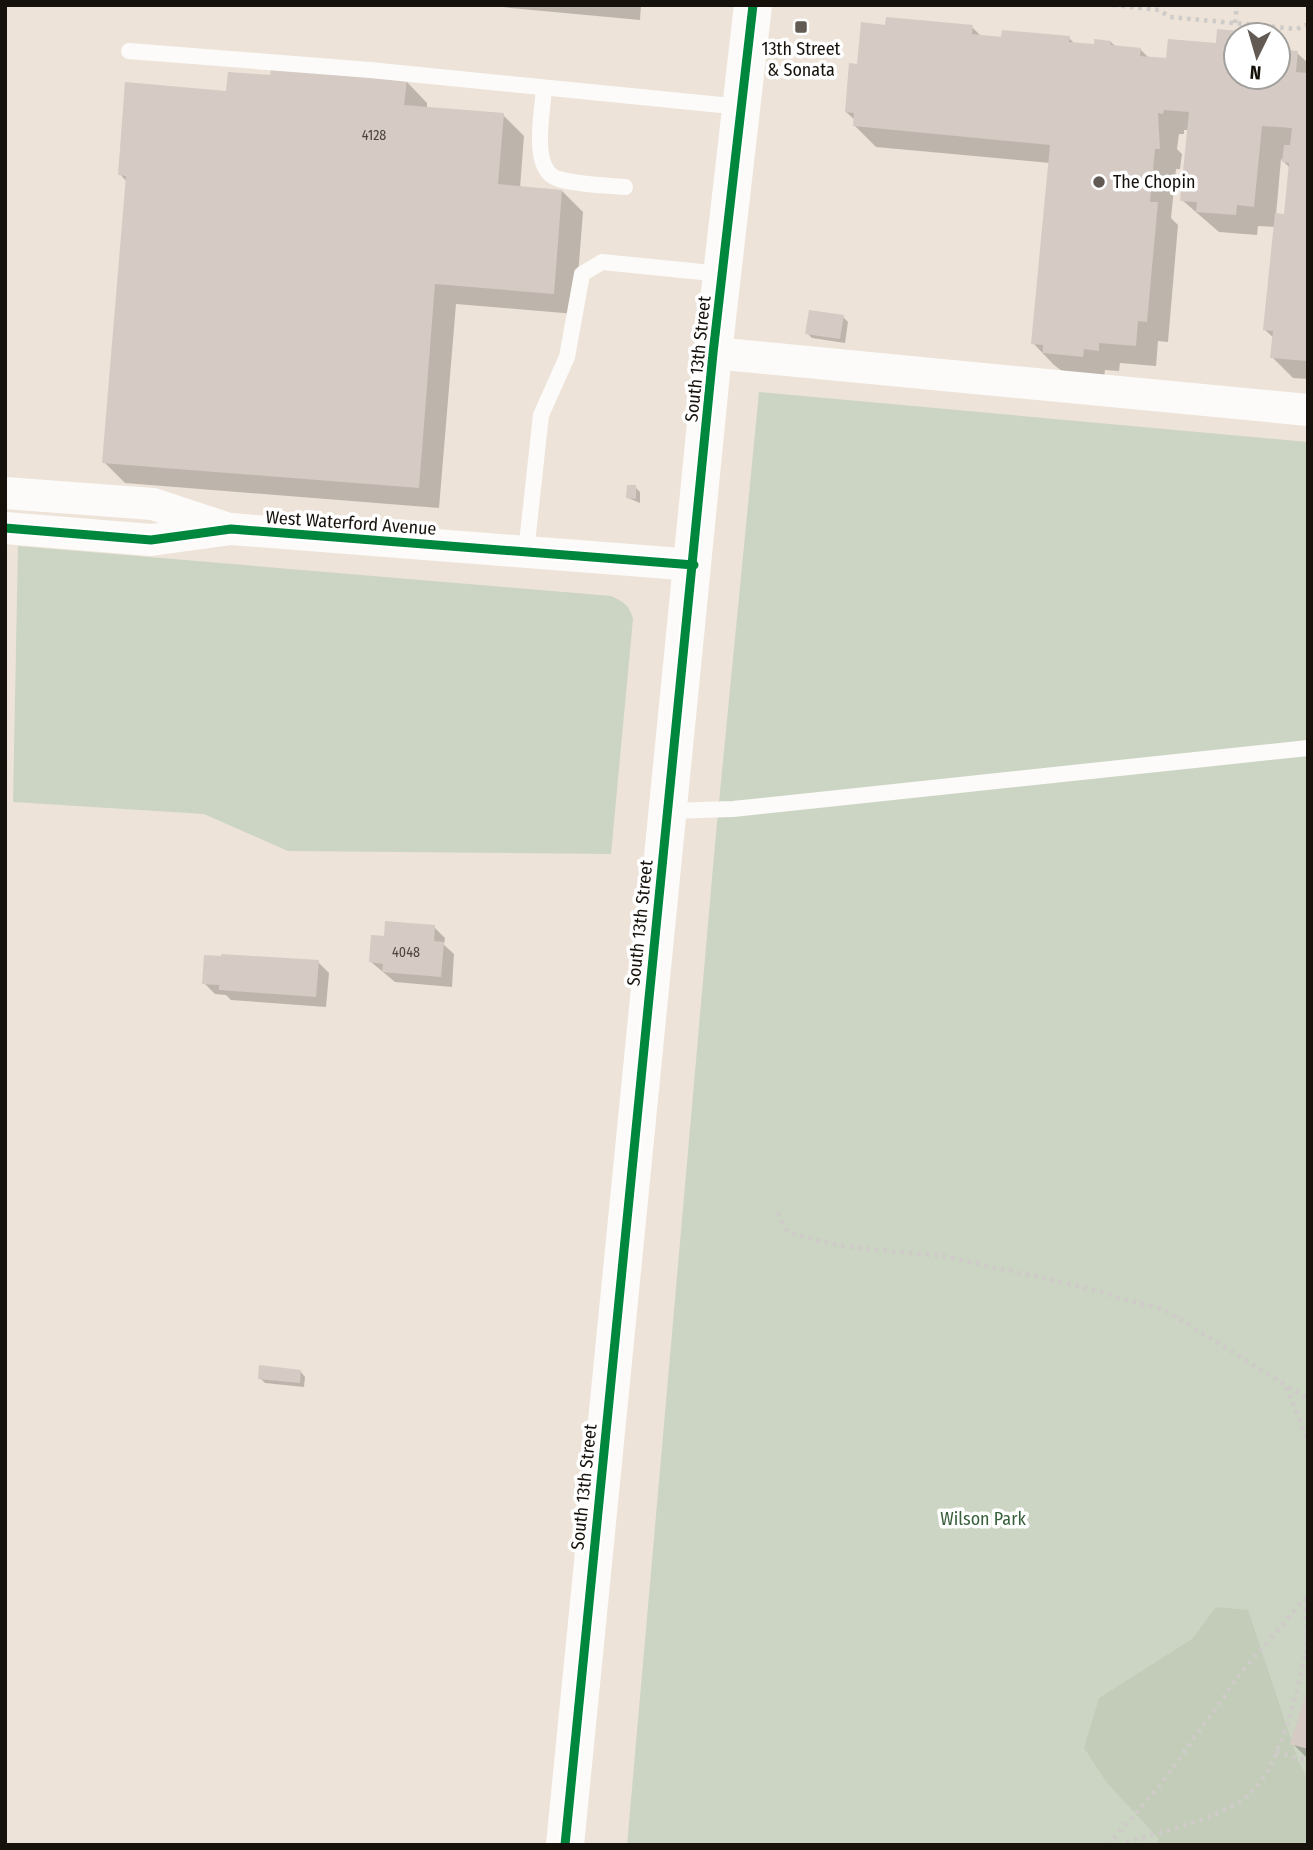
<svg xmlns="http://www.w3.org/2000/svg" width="1313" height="1850" viewBox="0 0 1313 1850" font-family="'Fira Sans Condensed',sans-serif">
<rect width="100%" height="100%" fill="#ede3d8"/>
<!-- green -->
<g fill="#ccd5c3">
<path d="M759 392 1308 442V1845H627L716 833Z"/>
<path d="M18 546 611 596C623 601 630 606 633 619L611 854 288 851 204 814 13 802Z"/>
</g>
<!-- forest -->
<path fill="#c3ccb9" d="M1216 1607 1248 1610 1298 1760 1308 1779V1845H1158V1838L1107 1783 1084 1748 1099 1698 1192 1639Z"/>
<!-- shadow -->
<g fill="#0003" fill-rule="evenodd">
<path d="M480 5H641L640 20Z"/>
<path d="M886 27H972L982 37 1069 38 1075 44 1095 46 1111 42 1116 47 1140 49 1149 58 1168 60 1217 45 1219 31 1247 33 1236 35V77H1278V51L1297 53 1308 63V379L1293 378 1272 357 1274 338 1265 330 1275 227 1258 226 1257 235 1219 232 1182 200 1189 130H1184V134H1179L1177 149 1182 154 1180 169H1176L1171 218 1178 225 1168 342 1158 341 1156 366 1120 363 1119 371 1105 370 1104 377 1066 374 1054 365 1033 343 1050 163 876 147 855 126V120L846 112 858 66ZM1281 159 1290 168 1286 216 1276 215Z"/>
<path d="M406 81 427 103V108L503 115 524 136 520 188 562 191 583 212 575 314 456 304 439 508 125 483 104 462 127 182 120 174 228 93Z"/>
<path d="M843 317 848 322 845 343 812 338 807 333Z"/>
<path d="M635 487 640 492V503L628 498Z"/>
<path d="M434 927 445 938 444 945 454 954 452 987 395 982 371 962 385 938Z"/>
<path d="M318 962 329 973 326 1007 231 1000 226 995 215 994 204 983Z"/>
<path d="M301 1372 305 1377 304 1387 265 1383 260 1378Z"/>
<path d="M1308 1691V1759L1292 1743Z"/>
</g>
<!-- building -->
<g fill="#d5cac4">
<path d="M886 17 973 25 972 34 1001 37 1002 30 1070 36 1069 42 1094 44V39L1111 41V45L1141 48 1140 56 1166 58 1168 39 1216 43 1217 29 1248 32 1247 35H1236V77H1278V49L1298 51 1296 72 1308 73V361L1270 358 1273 331 1263 330 1275 213 1284 214 1289 163 1282 162 1284 145H1290L1292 128 1262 126 1254 207 1237 205 1236 215 1196 212 1197 202 1180 201 1189 112 1164 110 1163 114 1158 113 1160 149H1155L1150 202H1158L1147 322 1138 321 1136 346 1099 343V351L1084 349 1083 357 1043 353V345L1031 344 1050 145 853 126 854 113 845 112 849 63 857 64 861 22 885 25Z"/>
<path d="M271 68 407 80 404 105 504 113 498 184 562 190 554 294 435 284 419 488 102 463 126 176 118 175 125 82 226 91 228 72 270 75Z"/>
<path d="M809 310 844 315 840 339 805 334Z"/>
<path d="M627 485H636V499L626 498Z"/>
<path d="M385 921 435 925 434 941 444 942 441 977 382 972 383 964 369 962 371 935 384 936Z"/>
<path d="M221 954 319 960 316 997 219 990V985L202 984 204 955 221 956Z"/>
<path d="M259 1365 301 1370 300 1383 258 1379Z"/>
<path d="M1308 1687V1749L1290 1744Z"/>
</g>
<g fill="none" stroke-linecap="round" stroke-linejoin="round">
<!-- path -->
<g stroke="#cecbc8" stroke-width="4.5" stroke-dasharray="3.5 5" stroke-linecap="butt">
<path d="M1113 5 1159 10 1170 17 1297 29 1308 24"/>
<path d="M1235 23 1237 5"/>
<path d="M778 1213 788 1232 839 1246 943 1256 1070 1284 1165 1310 1308 1399"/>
<path d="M1286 1387 1308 1441"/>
<path d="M1305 1599 1306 1654"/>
<path d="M1276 1752 1308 1761"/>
<path d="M1108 1845 1162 1783 1240 1674 1308 1595"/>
<path d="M1118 1845C1156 1832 1223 1820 1252 1792 1281 1763 1297 1692 1306 1653"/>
</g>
<!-- lane -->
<g stroke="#fcfbf9" stroke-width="16">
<path d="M129 51 370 70 741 107"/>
<path d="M544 88C543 111 529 171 559 179 579 185 604 185 625 187"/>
<path d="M526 552 541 415 567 357 582 274 602 262 722 274"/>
<path d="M668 811 733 809 1308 748"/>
</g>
<!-- street -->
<g stroke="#fcfbf9" stroke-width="32">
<path d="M713 353 1308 410"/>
<path d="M5 493 153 504 223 527"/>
<path d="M5 528 151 540 231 529 694 565"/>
</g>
<!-- secondary -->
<path stroke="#fcfbf9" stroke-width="38" d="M565 1845 713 353 753 5"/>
<!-- cycleway casing -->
<g stroke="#fff" stroke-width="13">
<g id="cycleway">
<path d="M5 528 151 540 231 529 694 565"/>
<path d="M565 1845 713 353 753 5"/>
</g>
</g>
<!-- cycleway -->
<use href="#cycleway" stroke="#00873e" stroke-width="9"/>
</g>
<!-- markers -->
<g fill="#625a53" stroke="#fff" stroke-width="2.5">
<rect x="794" y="20" width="14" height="14" rx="3.5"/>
<circle cx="1099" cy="182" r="7"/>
</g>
<g text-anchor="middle" stroke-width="7" stroke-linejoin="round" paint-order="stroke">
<!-- number labels -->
<g font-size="14" fill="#4b433d">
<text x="374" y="140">4128</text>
<text x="406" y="957">4048</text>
</g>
<!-- poi labels -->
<g font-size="18" fill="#17110b" stroke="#fff">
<text x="801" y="55">13th Street<tspan x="801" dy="21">&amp; Sonata</tspan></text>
<text x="1113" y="188" text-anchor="start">The Chopin</text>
</g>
<!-- street labels -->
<g font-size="18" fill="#17110b" stroke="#fff">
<text transform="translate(698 359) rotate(-84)" y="6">South 13th Street</text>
<text transform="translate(351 523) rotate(4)" y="6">West Waterford Avenue</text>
<text transform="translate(640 923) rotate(-84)" y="6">South 13th Street</text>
<text transform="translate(584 1487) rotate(-84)" y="6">South 13th Street</text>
</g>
<!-- park labels -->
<g font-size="18" fill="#385f3b" stroke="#fff">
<text x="983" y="1525">Wilson Park</text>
</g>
</g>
<!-- border -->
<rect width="1313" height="1850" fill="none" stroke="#17110b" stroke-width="14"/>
<!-- north arrow -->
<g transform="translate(1257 56) rotate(185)"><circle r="33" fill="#ffffff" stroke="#a2a09d" stroke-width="2"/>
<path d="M0-5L12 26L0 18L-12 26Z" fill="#625a53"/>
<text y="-10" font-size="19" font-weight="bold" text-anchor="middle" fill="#17110b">N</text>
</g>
</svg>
